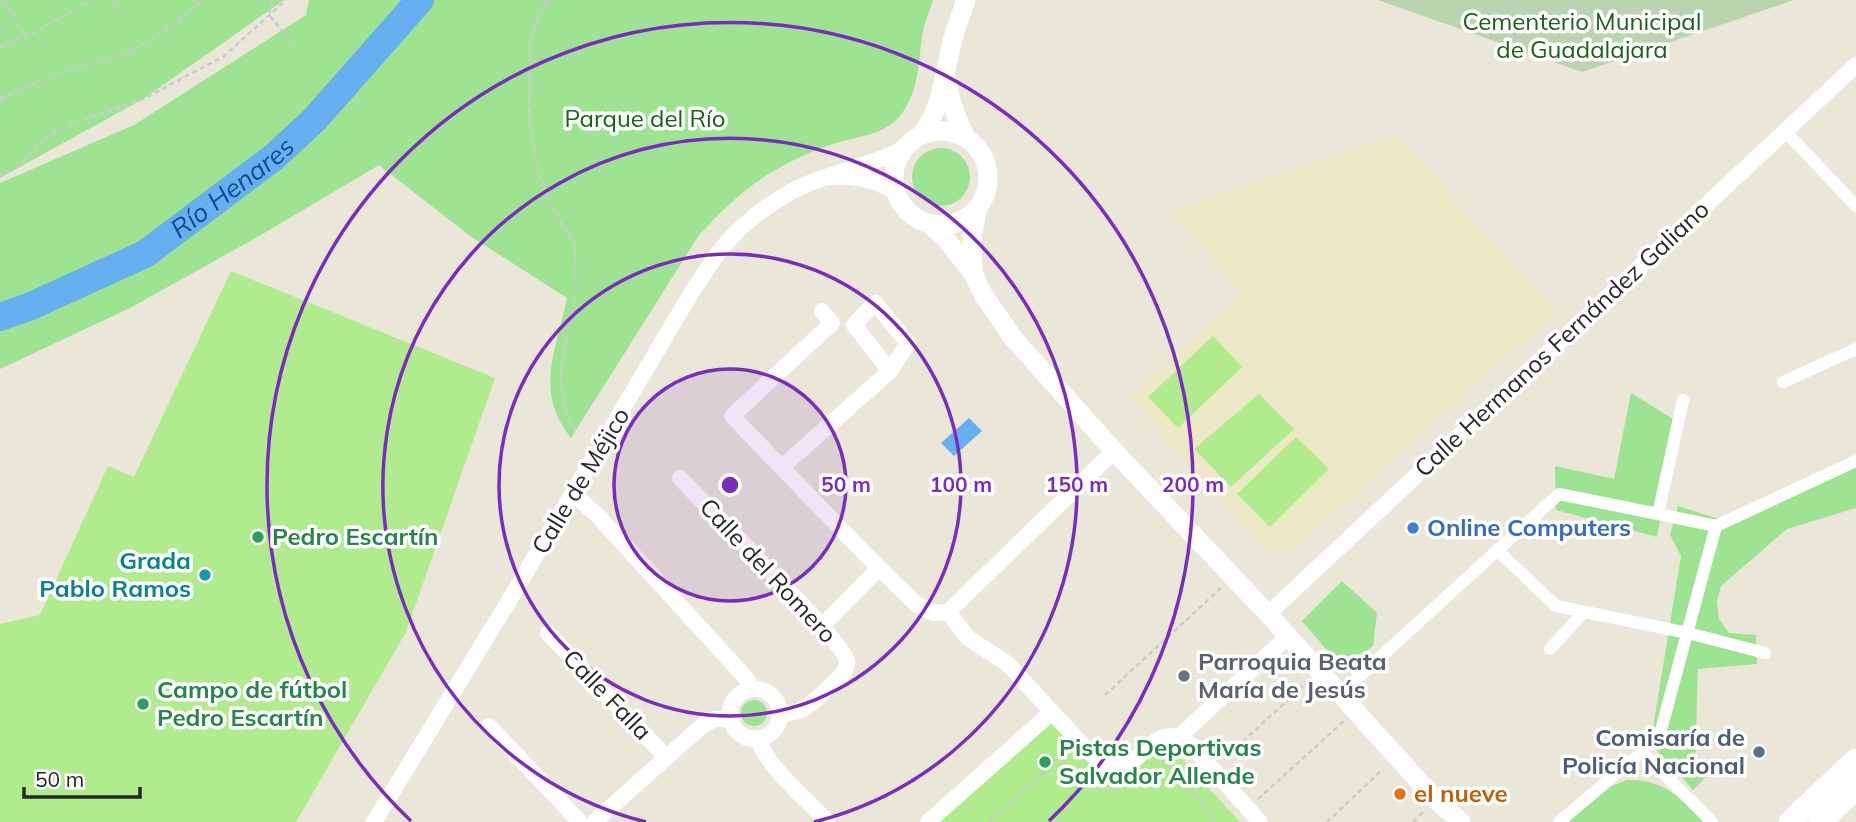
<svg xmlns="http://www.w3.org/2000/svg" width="1856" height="822" viewBox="0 0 1856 822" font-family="Mulish,sans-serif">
<rect width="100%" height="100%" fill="#eae6d8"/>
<!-- education -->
<path fill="#ede8c6" d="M1396 135 1557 310 1299 545 1283 552 1271 551 1264 548 1129 398 1242 292 1168 212Z"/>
<!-- green -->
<g fill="#9de392">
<path d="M0 0H284L143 99 0 178Z"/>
<path d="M309 0H933C929 12 924 24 922 36 919 57 919 80 910 99 893 138 864 133 830 145 808 152 787 163 767 175 741 191 720 213 699 235L571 438C533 391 557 349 567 298L470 236 379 165 261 235 130 308 0 369V183L134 125 306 15Z"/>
<circle cx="941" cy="177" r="29"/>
<path d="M1631 393 1678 422 1657 537 1556 510 1555 466 1614 479Z"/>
<path d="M1856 457V508L1787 529 1721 586 1717 601 1719 619 1729 633 1756 635 1757 664 1698 669 1695 759 1708 775 1693 790 1654 747 1652 734 1681 556 1670 535 1678 506 1719 519Z"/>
<path d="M1342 581 1377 613 1373 646 1343 669 1302 621Z"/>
<circle cx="754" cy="713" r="13"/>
<path d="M1627 780C1663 779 1680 797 1703 822H1567L1604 789Z"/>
</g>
<!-- cemetery -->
<path fill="#b9d4af" d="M1378 0H1794L1582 72Z"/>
<!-- pitch -->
<g fill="#b0eb8d">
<path d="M231 271 495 378 406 632 296 822H0V624L40 615 108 466 134 477Z"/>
<path d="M1213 336 1242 367 1178 428 1148 397Z"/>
<path d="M1259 394 1294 429 1231 487 1194 449Z"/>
<path d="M1296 437 1329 469 1270 527 1237 494Z"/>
<path d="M1049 720 1099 775 1114 778 1130 774 1157 750 1172 748 1240 822H937Z"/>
</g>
<!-- water -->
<path fill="#67b0f0" d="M969 418 982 431 954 456 941 443Z"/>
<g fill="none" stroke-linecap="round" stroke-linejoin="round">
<!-- river -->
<path stroke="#67b0f0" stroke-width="28" id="s1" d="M0 317 31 306 145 254 274 157 314 120 420 0"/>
<!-- path -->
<g stroke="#cbcbcb" stroke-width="2.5" stroke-dasharray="5 3.5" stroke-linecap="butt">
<path d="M4 0 26 37"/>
<path d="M114 0 122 12"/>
<path d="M272 0 269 15 295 46"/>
<path d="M546 0 530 38 529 116 536 163 550 203 575 247 576 293 566 341 560 377 567 414 576 430"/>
<path d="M0 47 26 37 92 0"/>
<path d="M0 99 54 75 133 50 162 33 204 0"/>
<path d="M0 175 14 170 56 130 143 99 224 56 286 0"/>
<path d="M1105 695 1221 588"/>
<path d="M1162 758 1218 822"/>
<path d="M1224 759 1306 683"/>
<path d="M1258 799 1344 721"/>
<path d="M990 822 1060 757C1080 776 1100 805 1128 782"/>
<path d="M1327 822 1383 769"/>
<path d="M1413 822 1423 812"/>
</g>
<!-- pedestrian -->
<g stroke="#fff" stroke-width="12">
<path d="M1785 131 1856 206"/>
<path d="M1783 382 1856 349"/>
<path d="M1716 526 1856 461"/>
<path d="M1497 550 1556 606 1688 633 1765 653"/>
<path d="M1550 649 1584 612"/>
<path d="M1340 694 1559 494 1658 514"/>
<path d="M1642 752 1712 822"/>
<path d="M1559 822 1642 752 1661 730 1716 526 1658 514 1683 400"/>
</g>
<!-- minor -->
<g stroke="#fff" stroke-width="16">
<path d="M896 193C874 178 852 175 826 177 851 168 879 162 903 149"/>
<path d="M822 311 832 323 732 416 868 557 916 604 934 613 948 612"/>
<path d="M782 467 890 371 854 325 875 303 908 343 890 371"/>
<path d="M680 478C702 502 845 643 847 661 848 673 833 683 825 691 809 706 802 714 779 714"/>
<path d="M573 494 597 515 746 678 753 689"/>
<path d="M948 612 968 638 1008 664 1087 750 1105 764 1118 769C1123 766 1129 764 1133 761 1154 744 1165 724 1191 745L1260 822"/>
<path d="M948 612 1114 451"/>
<path d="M1268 614 1856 65"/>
<path d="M822 626 879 568"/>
<path d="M548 633 666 757"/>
<circle cx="755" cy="714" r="25"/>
<path d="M489 726 580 822"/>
<path d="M1180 736 1288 636"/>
<path d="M757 738C769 769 805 798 828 822"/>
<path d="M374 822 510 599 693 290C702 278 709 265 718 253 745 219 784 190 826 177"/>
<path d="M594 822 703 725 715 719H730"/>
<path d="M928 822 1052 712"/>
</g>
<!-- tertiary -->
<g stroke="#fff" stroke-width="19">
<path d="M946 79C950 100 956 120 967 139"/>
<circle cx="941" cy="178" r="47"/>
<path d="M921 135C942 108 943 79 951 47 954 31 961 16 966 0"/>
<path d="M929 224 944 237 973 273 984 296 1014 339 1114 451 1268 614 1436 800 1461 822"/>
<path d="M973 273 972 236 978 207"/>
</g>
<!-- secondary -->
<g stroke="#fff" stroke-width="23">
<path d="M1790 822 1856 760"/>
<path d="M1820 822 1856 788"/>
</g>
</g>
<!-- distance rings -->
<circle cx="730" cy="485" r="116" fill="#7b2cbf" fill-opacity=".12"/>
<g fill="none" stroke="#7b2cbf" stroke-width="3.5">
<circle cx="730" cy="485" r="116"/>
<circle cx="730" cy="485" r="231"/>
<path d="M646 822A347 347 0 1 1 814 822"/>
<path d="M411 821A463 463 0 1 1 1049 821"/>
</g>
<!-- markers -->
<circle fill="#3f7fe0" stroke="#fff" stroke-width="2.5" cx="1413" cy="528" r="7"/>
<g fill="#2e9e5b" stroke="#fff" stroke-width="2.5">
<circle cx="258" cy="537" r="7"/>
<circle cx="143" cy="704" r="7"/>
<circle cx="1045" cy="762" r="7"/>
</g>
<circle fill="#0f9aa8" stroke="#fff" stroke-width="2.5" cx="205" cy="575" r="7"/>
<circle fill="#6b7280" stroke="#fff" stroke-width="2.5" cx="1184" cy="676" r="7"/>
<circle fill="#5c6f8a" stroke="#fff" stroke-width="2.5" cx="1759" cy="752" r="7"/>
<circle fill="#e8710a" stroke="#fff" stroke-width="2.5" cx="1400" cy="794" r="7"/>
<g text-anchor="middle" stroke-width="7" stroke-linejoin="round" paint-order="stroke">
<!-- park labels -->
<g font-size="24" fill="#186318" stroke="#fff">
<text x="1582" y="30">Cementerio Municipal<tspan x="1582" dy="28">de Guadalajara</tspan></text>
<text x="645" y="127">Parque del Río</text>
</g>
<!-- street labels -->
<g font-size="24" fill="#272727" stroke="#fff">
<text transform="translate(1562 339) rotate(-43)" y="8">Calle Hermanos Fernández Galiano</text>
<text transform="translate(581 481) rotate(-59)" y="8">Calle de Méjico</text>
<text transform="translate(768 571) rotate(47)" y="8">Calle del Romero</text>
<text transform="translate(607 695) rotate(46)" y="8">Calle Falla</text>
</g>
<!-- shop labels -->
<g font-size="24" font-weight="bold" fill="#366cbe" stroke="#fff" text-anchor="start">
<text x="1427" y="536">Online Computers</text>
</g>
<!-- leisure labels -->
<g font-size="24" font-weight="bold" fill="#27864d" stroke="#fff" text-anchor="start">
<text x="272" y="545">Pedro Escartín</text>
<text x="157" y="698">Campo de fútbol<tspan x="157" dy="28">Pedro Escartín</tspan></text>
<text x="1059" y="756">Pistas Deportivas<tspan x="1059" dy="28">Salvador Allende</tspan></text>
</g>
<!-- culture labels -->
<g font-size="24" font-weight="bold" fill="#0d838f" stroke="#fff" text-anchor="end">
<text x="191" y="569">Grada<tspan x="191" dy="28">Pablo Ramos</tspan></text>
</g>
<!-- worship labels -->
<g font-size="24" font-weight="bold" fill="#5b616d" stroke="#fff" text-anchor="start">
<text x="1198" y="670">Parroquia Beata<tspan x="1198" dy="28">María de Jesús</tspan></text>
</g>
<!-- service labels -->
<g font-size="24" font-weight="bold" fill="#4e5e75" stroke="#fff" text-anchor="end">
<text x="1745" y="746">Comisaría de<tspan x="1745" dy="28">Policía Nacional</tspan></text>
</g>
<!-- food labels -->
<g font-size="24" font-weight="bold" fill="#c56008" stroke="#fff" text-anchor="start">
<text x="1414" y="802">el nueve</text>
</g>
<!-- water labels -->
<g font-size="26" font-style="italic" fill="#0b4b97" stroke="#fff">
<text dy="9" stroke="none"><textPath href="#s1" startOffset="268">Río Henares</textPath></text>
</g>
</g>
<circle cx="730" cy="485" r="10" fill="#7b2cbf" stroke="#fff" stroke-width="3.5"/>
<g font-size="21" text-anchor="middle" font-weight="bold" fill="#7b2cbf" stroke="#fff" stroke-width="7" stroke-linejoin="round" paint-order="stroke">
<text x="846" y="492">50 m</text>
<text x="961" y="492">100 m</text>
<text x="1077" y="492">150 m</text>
<text x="1193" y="492">200 m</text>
</g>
<!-- scale -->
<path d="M24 787v10h116v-10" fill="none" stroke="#272727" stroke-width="3.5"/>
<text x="35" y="787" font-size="21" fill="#272727" stroke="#ffffff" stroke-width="5" paint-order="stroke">50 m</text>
</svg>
